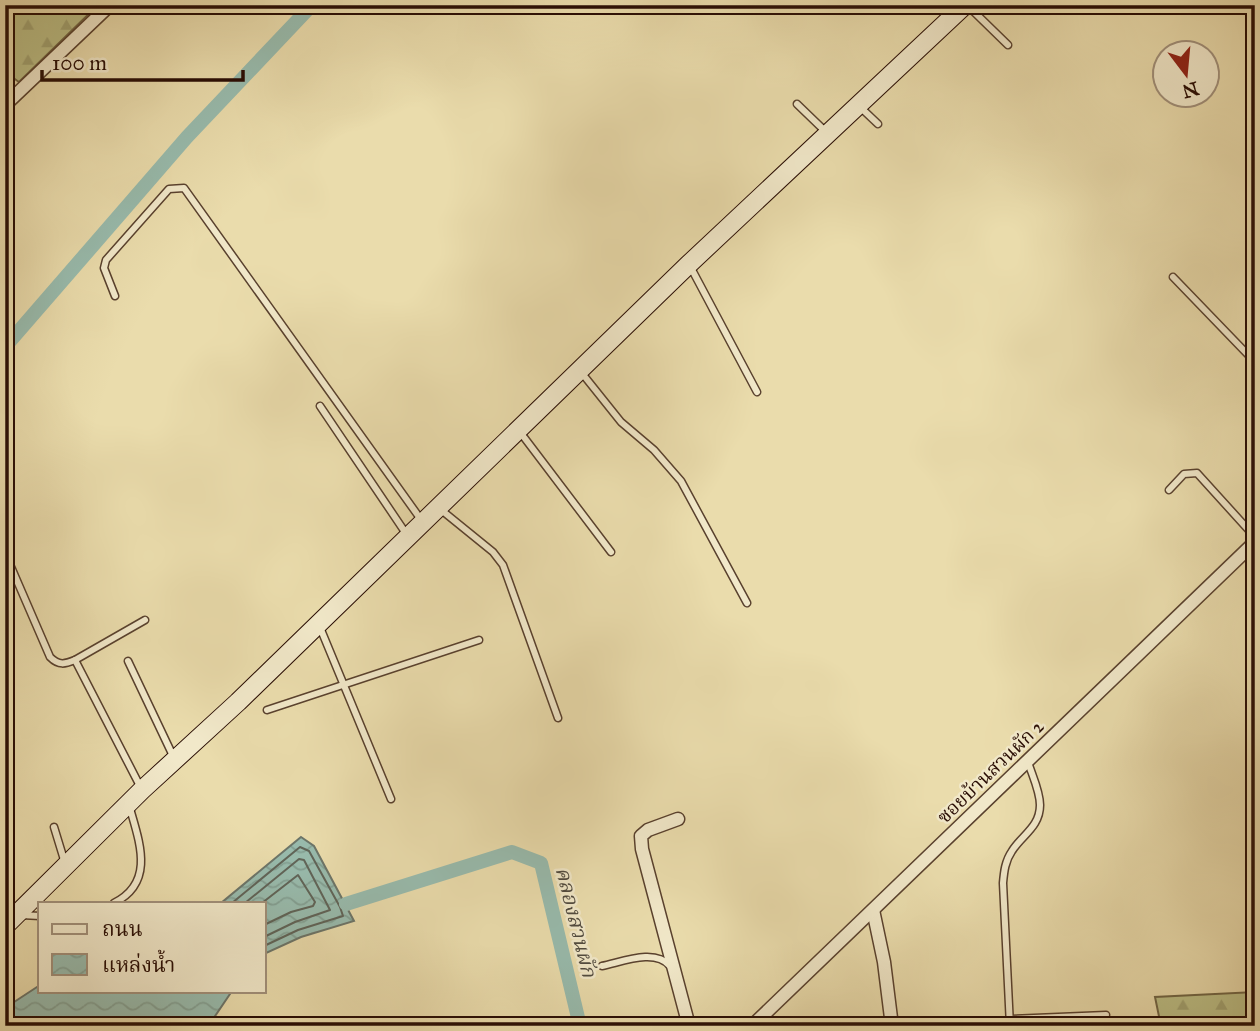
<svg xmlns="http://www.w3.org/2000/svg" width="1260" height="1031" viewBox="0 0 1260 1031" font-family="'IM FELL Great Primer','Noto Serif Thai',serif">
<defs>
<pattern id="forest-firs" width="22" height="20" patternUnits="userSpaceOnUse" patternTransform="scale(1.75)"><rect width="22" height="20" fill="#bcbf86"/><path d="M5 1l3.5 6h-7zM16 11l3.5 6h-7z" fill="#a2a372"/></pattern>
<pattern id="water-waves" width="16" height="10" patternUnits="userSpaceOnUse" patternTransform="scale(1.75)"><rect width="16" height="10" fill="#98bbad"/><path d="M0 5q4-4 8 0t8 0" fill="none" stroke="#83a093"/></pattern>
</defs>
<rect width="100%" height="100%" fill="#eadcac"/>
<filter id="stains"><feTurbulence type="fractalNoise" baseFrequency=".00286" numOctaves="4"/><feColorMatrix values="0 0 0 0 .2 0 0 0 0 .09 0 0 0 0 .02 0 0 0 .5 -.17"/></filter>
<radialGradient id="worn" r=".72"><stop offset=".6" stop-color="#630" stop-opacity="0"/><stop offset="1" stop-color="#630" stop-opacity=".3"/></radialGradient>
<!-- forest -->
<g fill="url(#forest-firs)" stroke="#726645" stroke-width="2">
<path d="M5 5H98L19 82 5 72Z"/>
<path d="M1255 992V1026H1161L1155 997Z"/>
</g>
<!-- water -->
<g fill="url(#water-waves)" stroke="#6c7569" stroke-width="2">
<path d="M301 837 314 846 354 921 301 937 264 954V903H221Z"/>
<path d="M40 985V991H232L209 1025 205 1026H5V1008Z"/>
</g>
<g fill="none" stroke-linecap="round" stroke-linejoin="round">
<!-- shore -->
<g stroke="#606458" stroke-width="2">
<path d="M232 903 300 847 309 851 340 907 343 916 298 930 264 946"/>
<path d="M245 903 299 859 304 860 330 910 295 922 264 937"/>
<path d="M262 903 298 875 315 902 313 906 291 912 264 925"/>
</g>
<!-- canal -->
<g stroke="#98bbad" stroke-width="14">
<path d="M5 347 187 137 312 5"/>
<path d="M346 904 512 852 541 863 580 1026"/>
</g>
<!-- lane casing -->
<g stroke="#59412e" stroke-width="9">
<g id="lane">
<path d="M967 5 1008 45"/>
<path d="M797 104 826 132"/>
<path d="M859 106 878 124"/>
<path d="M690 266 757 392"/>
<path d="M1173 277 1255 362"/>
<path d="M115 296 104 268 106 260 169 189 184 188 422 521"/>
<path d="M581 372 621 422 654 450 681 481 747 603"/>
<path d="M320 406 407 535"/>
<path d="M520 432 611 552"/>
<path d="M1169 490 1184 474 1197 473 1255 537"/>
<path d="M440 509 493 552 503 565 558 718"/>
<path d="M5 553 50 657C59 666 65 664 75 660"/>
<path d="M319 625 391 799"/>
<path d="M128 661 174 758"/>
<path d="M267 710 479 640"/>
<path d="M141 788 75 660 145 620"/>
<path d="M54 827 65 863"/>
<path d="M114 903C156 882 139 841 129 805"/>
<path d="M21 915 40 916"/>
<path d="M602 966C622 962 655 948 670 966"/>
<path d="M1010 1019 1106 1015"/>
<path d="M1010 1026 1003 883C1004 872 1005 861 1012 851 1022 835 1040 827 1040 805 1040 791 1032 775 1028 762"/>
</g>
</g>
<!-- street casing -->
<g stroke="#59412e" stroke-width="15">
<g id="street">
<path d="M5 105 110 5"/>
<path d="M678 819 648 830 641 836 642 849 689 1026"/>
<path d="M873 910 884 962 892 1026"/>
<path d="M752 1026 1255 542"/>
</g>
</g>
<!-- secondary casing -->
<g stroke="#290d04" stroke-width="20">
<path id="secondary" d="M5 926 142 790 238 702 689 264 965 5"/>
</g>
<!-- lane -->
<use href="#lane" stroke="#f1e8c9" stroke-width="6"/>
<!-- street -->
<use href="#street" stroke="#f1e8c9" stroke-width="12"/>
<!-- secondary -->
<use href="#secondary" stroke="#f1e8c9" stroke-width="18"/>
</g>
<g text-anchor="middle" stroke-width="5" stroke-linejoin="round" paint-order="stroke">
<!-- street labels -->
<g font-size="19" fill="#290d04" stroke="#f1e8c9">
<text transform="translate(990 771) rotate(-44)" y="7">ซอยบ้านสวนผัก 2</text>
</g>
<!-- water labels -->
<g font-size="21" font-style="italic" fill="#504a3f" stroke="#f1e8c9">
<text transform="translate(576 922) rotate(76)" y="7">คลองสวนผัก</text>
</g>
</g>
<!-- margin -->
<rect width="1260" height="1031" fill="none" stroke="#eadcac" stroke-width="28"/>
<rect x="7" y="7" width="1246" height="1017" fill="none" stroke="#290d04" stroke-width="3.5"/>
<rect x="14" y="14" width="1232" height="1003" fill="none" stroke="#290d04" stroke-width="2"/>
<!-- legend -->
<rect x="38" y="902" width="228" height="91" fill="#f1e8c9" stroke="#a1907a" stroke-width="2"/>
<rect x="52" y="924" width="35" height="10" fill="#f1e8c9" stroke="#a1907a" stroke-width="2"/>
<text x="102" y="936" font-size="21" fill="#290d04">ถนน</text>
<rect x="52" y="954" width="35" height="21" fill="url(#water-waves)" stroke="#a1907a" stroke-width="2"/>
<text x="102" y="972" font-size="21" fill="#290d04">แหล่งน้ำ</text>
<!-- north arrow -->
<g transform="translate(1186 74) rotate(164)"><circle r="33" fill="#f1e8c9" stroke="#a1907a" stroke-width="2"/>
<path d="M0-5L12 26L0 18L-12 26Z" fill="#8f2418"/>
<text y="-10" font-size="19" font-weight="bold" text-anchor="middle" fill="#290d04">N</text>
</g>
<!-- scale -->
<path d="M42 70v10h201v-10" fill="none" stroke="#290d04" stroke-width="3.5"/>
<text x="52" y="70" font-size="21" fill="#290d04" stroke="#f1e8c9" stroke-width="5" paint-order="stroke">100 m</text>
<rect width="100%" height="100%" filter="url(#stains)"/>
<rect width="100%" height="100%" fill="url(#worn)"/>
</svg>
